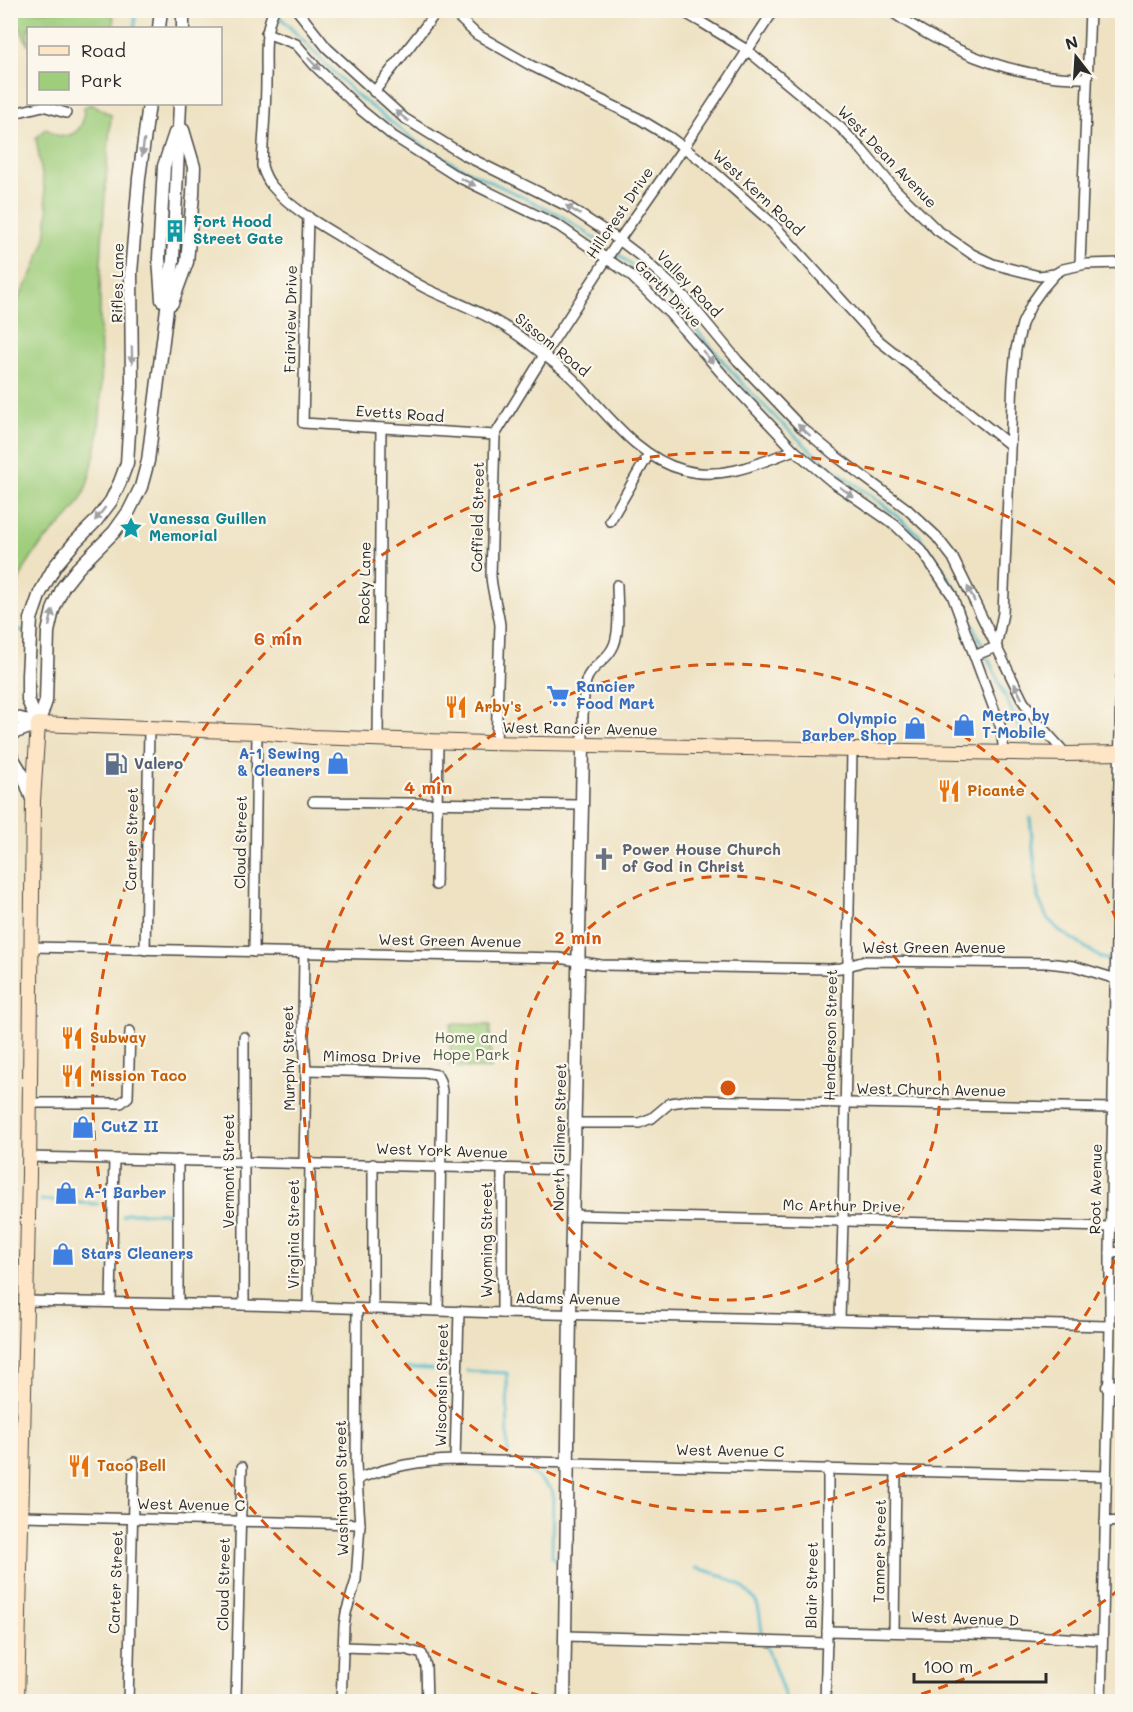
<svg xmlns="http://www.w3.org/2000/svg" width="1133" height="1712" viewBox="0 0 1133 1712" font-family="Mali,sans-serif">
<rect width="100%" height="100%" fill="#fbf7ec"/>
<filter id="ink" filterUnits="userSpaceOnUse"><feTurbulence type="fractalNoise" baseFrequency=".0167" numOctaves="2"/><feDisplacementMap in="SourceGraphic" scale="12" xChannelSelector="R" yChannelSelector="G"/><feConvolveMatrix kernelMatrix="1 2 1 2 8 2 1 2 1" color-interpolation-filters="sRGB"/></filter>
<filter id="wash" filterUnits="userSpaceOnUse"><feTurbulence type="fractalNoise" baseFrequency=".008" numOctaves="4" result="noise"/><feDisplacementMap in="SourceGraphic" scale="24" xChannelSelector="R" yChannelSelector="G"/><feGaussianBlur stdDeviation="1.35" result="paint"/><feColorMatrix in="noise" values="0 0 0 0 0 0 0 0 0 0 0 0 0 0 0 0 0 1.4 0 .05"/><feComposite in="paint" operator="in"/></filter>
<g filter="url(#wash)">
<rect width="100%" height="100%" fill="#eee2c3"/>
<!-- green -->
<g fill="#9ecd7c" stroke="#647c54" stroke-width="1.5">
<path d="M13 11H113L114 28H28V46Z"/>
<path d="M90 104 111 115C106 176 101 237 100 298 99 355 107 410 92 466 89 476 87 488 82 497 72 518 49 533 35 552 22 569 17 586 11 606V307L16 303 32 274 45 241 48 212 36 138 46 128C63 146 88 132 83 108Z"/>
<path d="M451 1024 490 1025 491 1069 450 1067Z"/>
</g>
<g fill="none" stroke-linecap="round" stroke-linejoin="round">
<!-- stream -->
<g stroke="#4ab6c6" stroke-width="3">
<path d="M279 16 354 93 417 142 458 166 560 215 606 246"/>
<path d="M135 28V10"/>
<path d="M618 254 665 293 740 381 779 421 820 459 885 506 919 535 958 592 982 645"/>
<path d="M10 629 25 631"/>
<path d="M988 658 1026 743"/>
<path d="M1030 818 1038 898 1047 918 1060 931 1100 957 1113 962"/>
<path d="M10 1189 13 1190"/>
<path d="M41 1200 98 1204"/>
<path d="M123 1216 127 1213H171"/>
<path d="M407 1368 446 1370"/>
<path d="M467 1371 507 1373 508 1455"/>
<path d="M526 1468 550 1488 553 1493 552 1556 556 1560"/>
<path d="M696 1568C716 1572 751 1585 758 1607 761 1616 760 1625 763 1635 770 1657 779 1679 787 1702"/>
</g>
</g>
</g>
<g filter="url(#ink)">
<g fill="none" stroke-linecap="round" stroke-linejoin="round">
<!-- minor casing -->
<g stroke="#484642" stroke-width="12">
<g id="minor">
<path d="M274 10C263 33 267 56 266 80 266 109 263 137 262 166 264 173 267 180 272 186 294 212 328 229 357 247 380 261 403 277 427 289 450 300 475 309 497 322 516 332 532 346 549 359 557 365 566 372 573 379 606 412 637 458 684 470 722 481 760 463 794 450"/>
<path d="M297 10 327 48 404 118 464 155 567 206 619 240 640 256 684 296 738 361 801 427 837 457 906 508 936 536 953 558 1023 701 1038 723 1066 754"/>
<path d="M451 10 476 34 530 65 638 118 671 138 703 162 773 224 877 339 1010 445"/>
<path d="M680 10 701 22 747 50 841 128 862 150 894 188 937 230 972 254 993 264 1039 276 1055 274"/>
<path d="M889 10C938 44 990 69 1050 76 1062 78 1075 78 1087 78"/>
<path d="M266 33 296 44 316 67 361 110 393 136 456 176 559 226 629 274 670 314 723 375 794 450 831 481 895 525 922 551 952 595 1001 728 1004 753"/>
<path d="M374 92 438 10"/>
<path d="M10 114 43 106 66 113"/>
<path d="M308 216 303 423 495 435"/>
<path d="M1080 264 1090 10"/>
<path d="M495 435 544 355 619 240 684 147 774 10"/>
<path d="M495 435 491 576C492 593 498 608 500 625L496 743"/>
<path d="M610 521 649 454"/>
<path d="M974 656 996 647 1003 613 1013 379 1016 349 1022 324 1032 303 1042 289 1055 274 1063 269 1086 264 1122 263"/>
<path d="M378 739 381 428"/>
<path d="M583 746C583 728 582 697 586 681 590 667 605 662 612 649 621 635 617 602 617 585"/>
<path d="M313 802 582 805"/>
<path d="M436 885 438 741"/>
<path d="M32 947 559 958 601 965 829 969 841 968 865 961 1047 963 1074 966 1116 979"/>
<path d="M145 950 149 729"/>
<path d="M254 952 257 732"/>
<path d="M304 954 303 1025 306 1070 304 1163"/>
<path d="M244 1037V1305"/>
<path d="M306 1070 425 1073 437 1075 440 1081 442 1091 438 1310"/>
<path d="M30 1103H121L128 1097 130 1031"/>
<path d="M575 1123H639L652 1118 670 1103 691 1100 1113 1108"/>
<path d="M29 1157 573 1170"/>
<path d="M178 1160V1303"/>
<path d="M573 1215 1111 1227"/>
<path d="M1110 1253 1122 1252"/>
<path d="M26 1301 244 1305 502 1313 1110 1326"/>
<path d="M111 1302 114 1159"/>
<path d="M308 1307 310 1162"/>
<path d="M373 1309V1164"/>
<path d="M502 1313V1168"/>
<path d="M840 1319 843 1222 852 751"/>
<path d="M455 1460 459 1311"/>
<path d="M357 1479C392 1466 418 1461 455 1460L1105 1476"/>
<path d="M21 1516 360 1524"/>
<path d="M1105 1522 1122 1521"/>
<path d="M827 1631 1013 1635 1101 1640"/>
<path d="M894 1632 896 1470"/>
<path d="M565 1636 827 1643"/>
<path d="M342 1647 404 1649 422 1654 426 1666 427 1702"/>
<path d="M128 1702 134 1462"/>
<path d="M236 1702 242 1467"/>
<path d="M341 1702 344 1626 346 1613 356 1580 360 1524 356 1464 357 1309"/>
<path d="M825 1702 828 1604V1468"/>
<path d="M1101 1702 1110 1326V1253L1121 677"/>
</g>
</g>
<!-- tertiary casing -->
<g stroke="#484642" stroke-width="15">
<g id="tertiary">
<path d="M159 28 161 10"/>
<path d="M183 28V10"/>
<path d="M162 300 159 258 164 166 175 133"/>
<path d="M172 303 187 262 193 195 194 167 183 130"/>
<path d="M10 716 38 724"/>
<path d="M38 724 46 701 48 632 53 610 63 587 78 568 114 532 129 511 141 487 148 461 173 260 180 104"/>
<path d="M38 724 28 700V675L31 619 40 593 55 566 75 542 95 522 111 501 120 482 127 463 132 386 131 273 139 178 149 104"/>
<path d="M10 734 38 724"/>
<path d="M10 754 24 777 32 799"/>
<path d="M1108 1387 1122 1386"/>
<path d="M564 1702 570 1314 582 805 583 746"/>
</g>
</g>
<!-- secondary casing -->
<g stroke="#484642" stroke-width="16">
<path id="secondary" d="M17 1702 29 1174 33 801 38 724 257 732 313 737 486 743 1066 754 1122 753"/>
</g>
<!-- minor -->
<use href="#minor" stroke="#fff" stroke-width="9"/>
<!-- tertiary -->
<use href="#tertiary" stroke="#fff" stroke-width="12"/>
<!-- secondary -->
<use href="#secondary" stroke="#fde5c5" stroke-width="14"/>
</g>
<!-- one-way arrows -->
<defs><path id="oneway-solid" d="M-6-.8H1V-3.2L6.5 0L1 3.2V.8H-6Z" transform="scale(1.5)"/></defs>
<g fill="#a0a0a0">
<use href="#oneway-solid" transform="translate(314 64) rotate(46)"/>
<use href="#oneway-solid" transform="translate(402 116) rotate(-142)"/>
<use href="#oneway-solid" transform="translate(143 148) rotate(98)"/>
<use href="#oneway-solid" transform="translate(468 182) rotate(26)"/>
<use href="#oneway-solid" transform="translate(573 210) rotate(-148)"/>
<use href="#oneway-solid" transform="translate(132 355) rotate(89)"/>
<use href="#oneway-solid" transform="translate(708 357) rotate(49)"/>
<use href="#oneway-solid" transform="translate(804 430) rotate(-138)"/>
<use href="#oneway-solid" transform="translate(847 492) rotate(35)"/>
<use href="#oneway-solid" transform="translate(100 514) rotate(128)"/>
<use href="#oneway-solid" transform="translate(971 594) rotate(-115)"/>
<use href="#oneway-solid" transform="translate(51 618) rotate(-77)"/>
<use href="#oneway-solid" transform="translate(1018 691) rotate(-117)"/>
</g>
</g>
<!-- distance rings -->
<g fill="none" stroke="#d5540f" stroke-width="3" stroke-dasharray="10 8">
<circle cx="728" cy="1088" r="212"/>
<path d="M1122 1243A424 424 0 1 1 1122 933"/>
<path d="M1120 1589A636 636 0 0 1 898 1701M558 1701A636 636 0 1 1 1120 587"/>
</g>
<!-- icons -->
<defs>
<g id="building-bare" transform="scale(1.8)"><path d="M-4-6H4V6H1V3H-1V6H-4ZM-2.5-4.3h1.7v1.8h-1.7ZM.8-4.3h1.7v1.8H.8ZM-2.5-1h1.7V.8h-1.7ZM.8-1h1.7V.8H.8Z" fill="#0f9aa8" stroke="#fbf7ec" stroke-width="2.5" paint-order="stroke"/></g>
<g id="sight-bare" transform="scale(1.8)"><path d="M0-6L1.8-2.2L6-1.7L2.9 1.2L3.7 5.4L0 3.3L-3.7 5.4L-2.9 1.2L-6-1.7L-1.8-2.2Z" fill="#0f9aa8" stroke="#fbf7ec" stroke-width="2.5" paint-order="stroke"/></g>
<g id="supermarket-bare" transform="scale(1.8)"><path d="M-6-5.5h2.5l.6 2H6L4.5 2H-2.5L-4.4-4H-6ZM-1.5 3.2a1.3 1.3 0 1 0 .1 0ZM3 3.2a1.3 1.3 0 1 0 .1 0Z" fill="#3f7fe0" stroke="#fbf7ec" stroke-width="2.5" paint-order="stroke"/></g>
<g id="restaurant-bare" transform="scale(1.8)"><path d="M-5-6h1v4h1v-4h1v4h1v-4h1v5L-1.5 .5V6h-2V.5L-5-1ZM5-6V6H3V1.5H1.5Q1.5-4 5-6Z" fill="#e8710a" stroke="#fbf7ec" stroke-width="2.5" paint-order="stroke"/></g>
<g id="shop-bare" transform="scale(1.8)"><path d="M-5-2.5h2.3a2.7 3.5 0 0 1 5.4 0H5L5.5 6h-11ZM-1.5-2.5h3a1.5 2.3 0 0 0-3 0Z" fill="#3f7fe0" stroke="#fbf7ec" stroke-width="2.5" paint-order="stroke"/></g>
<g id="fuel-bare" transform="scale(1.8)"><path d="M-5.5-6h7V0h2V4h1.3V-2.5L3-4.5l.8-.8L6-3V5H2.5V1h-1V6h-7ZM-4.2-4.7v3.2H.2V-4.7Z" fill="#5c6f8a" stroke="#fbf7ec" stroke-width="2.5" paint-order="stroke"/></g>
<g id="church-bare" transform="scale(1.8)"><path d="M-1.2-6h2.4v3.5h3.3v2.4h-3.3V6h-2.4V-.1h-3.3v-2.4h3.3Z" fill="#6b7280" stroke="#fbf7ec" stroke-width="2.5" paint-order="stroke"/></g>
</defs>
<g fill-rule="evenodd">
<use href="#building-bare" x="175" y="231"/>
<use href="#sight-bare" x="131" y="528"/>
<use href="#supermarket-bare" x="558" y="696"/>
<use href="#restaurant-bare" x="456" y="707"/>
<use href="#shop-bare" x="964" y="725"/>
<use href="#shop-bare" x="915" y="728"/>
<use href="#shop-bare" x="338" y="763"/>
<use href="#fuel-bare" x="116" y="764"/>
<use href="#restaurant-bare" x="949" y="791"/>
<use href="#church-bare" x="604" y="859"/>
<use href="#restaurant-bare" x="72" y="1038"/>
<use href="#restaurant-bare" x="72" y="1076"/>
<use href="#shop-bare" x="83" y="1127"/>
<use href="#shop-bare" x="66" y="1193"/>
<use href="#shop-bare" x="63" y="1254"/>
<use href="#restaurant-bare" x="79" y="1466"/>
</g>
<g text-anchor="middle" stroke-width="4.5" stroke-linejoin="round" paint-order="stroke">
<!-- street labels -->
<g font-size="15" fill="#2b2b2b" stroke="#fbf7ec">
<text transform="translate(887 157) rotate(46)" y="5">West Dean Avenue</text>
<text transform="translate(758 193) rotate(43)" y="5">West Kern Road</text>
<text transform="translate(620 213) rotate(-56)" y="5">Hillcrest Drive</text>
<text transform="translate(118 283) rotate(-89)" y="5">Rifles Lane</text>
<text transform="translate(689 284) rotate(46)" y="5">Valley Road</text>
<text transform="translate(668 294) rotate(45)" y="5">Garth Drive</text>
<text transform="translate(291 319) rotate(-89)" y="5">Fairview Drive</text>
<text transform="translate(552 345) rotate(39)" y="5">Sissom Road</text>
<text transform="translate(400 414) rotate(4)" y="5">Evetts Road</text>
<text transform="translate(478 517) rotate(-89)" y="5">Coffield Street</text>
<text transform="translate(365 583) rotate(-89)" y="5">Rocky Lane</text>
<text transform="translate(580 729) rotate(1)" y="5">West Rancier Avenue</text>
<text transform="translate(132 839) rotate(-89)" y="5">Carter Street</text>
<text transform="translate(241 842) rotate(-89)" y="5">Cloud Street</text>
<text transform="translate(450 941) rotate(1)" y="5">West Green Avenue</text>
<text x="934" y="953">West Green Avenue</text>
<text transform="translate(831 1035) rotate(-89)" y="5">Henderson Street</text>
<text transform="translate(372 1057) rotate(1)" y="5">Mimosa Drive</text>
<text transform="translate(289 1058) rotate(-91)" y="5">Murphy Street</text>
<text transform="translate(931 1090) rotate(1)" y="5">West Church Avenue</text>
<text transform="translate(560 1137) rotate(-89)" y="5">North Gilmer Street</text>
<text transform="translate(442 1151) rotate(2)" y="5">West York Avenue</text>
<text transform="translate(229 1171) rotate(-90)" y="5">Vermont Street</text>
<text transform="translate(1096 1189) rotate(-89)" y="5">Root Avenue</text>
<text transform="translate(842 1206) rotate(1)" y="5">Mc Arthur Drive</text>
<text transform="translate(294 1234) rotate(-90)" y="5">Virginia Street</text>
<text transform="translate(487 1240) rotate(-90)" y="5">Wyoming Street</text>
<text transform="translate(568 1299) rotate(1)" y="5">Adams Avenue</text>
<text transform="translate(442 1385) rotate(-89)" y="5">Wisconsin Street</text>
<text transform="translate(730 1451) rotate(1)" y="5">West Avenue C</text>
<text transform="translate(342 1488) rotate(-91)" y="5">Washington Street</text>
<text transform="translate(191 1505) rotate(1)" y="5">West Avenue C</text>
<text transform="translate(880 1551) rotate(-89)" y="5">Tanner Street</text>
<text transform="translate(116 1582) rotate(-88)" y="5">Carter Street</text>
<text transform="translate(224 1584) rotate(-89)" y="5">Cloud Street</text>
<text transform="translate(812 1585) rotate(-89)" y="5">Blair Street</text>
<text transform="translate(965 1619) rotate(2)" y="5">West Avenue D</text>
</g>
<!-- culture labels -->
<g font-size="15" font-weight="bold" fill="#0d838f" stroke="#fbf7ec" text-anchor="start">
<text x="193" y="227">Fort Hood<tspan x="193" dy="17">Street Gate</tspan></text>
<text x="149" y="524">Vanessa Guillen<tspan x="149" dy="17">Memorial</tspan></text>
</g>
<!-- shop labels -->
<g font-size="15" font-weight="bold" fill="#366cbe" stroke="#fbf7ec" text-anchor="start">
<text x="576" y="692">Rancier<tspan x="576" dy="17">Food Mart</tspan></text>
<text x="982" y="721">Metro by<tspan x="982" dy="17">T-Mobile</tspan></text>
<text x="897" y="724" text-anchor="end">Olympic<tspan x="897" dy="17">Barber Shop</tspan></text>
<text x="320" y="759" text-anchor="end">A-1 Sewing<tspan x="320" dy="17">&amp; Cleaners</tspan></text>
<text x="101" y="1132">CutZ II</text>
<text x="84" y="1198">A-1 Barber</text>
<text x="81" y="1259">Stars Cleaners</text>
</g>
<!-- food labels -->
<g font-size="15" font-weight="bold" fill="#c56008" stroke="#fbf7ec" text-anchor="start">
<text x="474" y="712">Arby's</text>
<text x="967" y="796">Picante</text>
<text x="90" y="1043">Subway</text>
<text x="90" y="1081">Mission Taco</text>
<text x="97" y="1471">Taco Bell</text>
</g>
<!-- service labels -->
<g font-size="15" font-weight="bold" fill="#4e5e75" stroke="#fbf7ec" text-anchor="start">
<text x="134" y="769">Valero</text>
</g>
<!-- worship labels -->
<g font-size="15" font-weight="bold" fill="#5b616d" stroke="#fbf7ec" text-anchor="start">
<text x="622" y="855">Power House Church<tspan x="622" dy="17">of God in Christ</tspan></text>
</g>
<!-- park labels -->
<g font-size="15" fill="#4e5c43" stroke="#fbf7ec">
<text x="471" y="1043">Home and<tspan x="471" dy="17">Hope Park</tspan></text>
</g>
</g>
<circle cx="728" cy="1088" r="9" fill="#d5540f" stroke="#fbf7ec" stroke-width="3"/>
<g font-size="18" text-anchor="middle" font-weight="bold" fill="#d5540f" stroke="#fbf7ec" stroke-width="4.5" stroke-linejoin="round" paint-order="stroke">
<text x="278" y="645">6 min</text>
<text x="428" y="794">4 min</text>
<text x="578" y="944">2 min</text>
</g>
<!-- margin -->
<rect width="1133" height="1712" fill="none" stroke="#fbf7ec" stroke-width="36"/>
<!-- legend -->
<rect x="27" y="27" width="195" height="78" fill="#fbf7ec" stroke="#a8a59f" stroke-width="1.5"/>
<rect x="39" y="46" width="30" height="9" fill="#fde5c5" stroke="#a8a59f" stroke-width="1.5"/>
<text x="81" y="57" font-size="18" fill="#2b2b2b">Road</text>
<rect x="39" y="72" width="30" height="18" fill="#9ecd7c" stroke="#a8a59f" stroke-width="1.5"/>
<text x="81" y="87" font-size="18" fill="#2b2b2b">Park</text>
<!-- north arrow -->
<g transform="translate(1076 57) rotate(343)" stroke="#fbf7ec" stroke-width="4.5" paint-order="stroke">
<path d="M0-4.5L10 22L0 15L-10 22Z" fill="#2b2b2b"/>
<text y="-9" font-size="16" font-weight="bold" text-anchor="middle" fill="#2b2b2b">N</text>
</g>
<!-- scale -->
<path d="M914 1673v9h132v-9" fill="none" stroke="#2b2b2b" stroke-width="3"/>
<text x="923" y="1673" font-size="18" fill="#2b2b2b" stroke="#fbf7ec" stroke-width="4.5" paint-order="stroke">100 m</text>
</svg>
